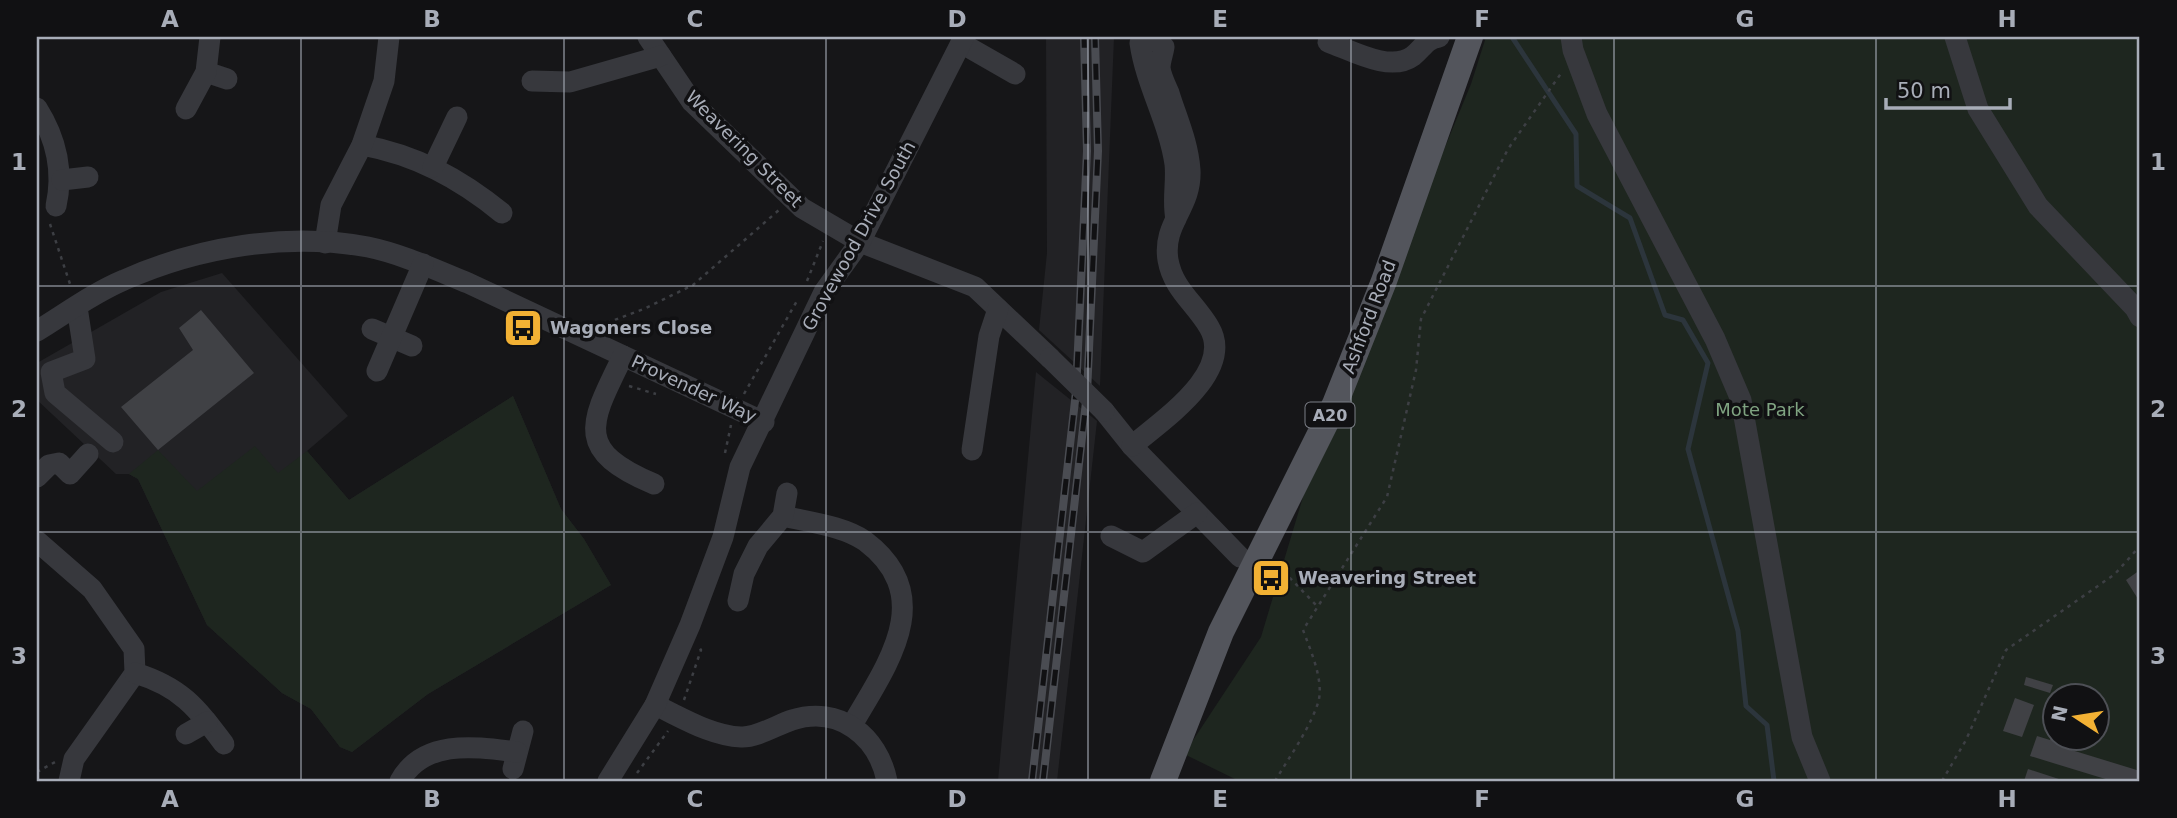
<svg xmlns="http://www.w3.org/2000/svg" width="2177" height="818" viewBox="0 0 2177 818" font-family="'DejaVu Sans',sans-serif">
<rect width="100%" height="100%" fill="#161618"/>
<!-- built -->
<g fill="#222225">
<path d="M1046 37H1114L1100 386 1039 330 1047 253Z"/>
<path d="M222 273 348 416 307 451 349 500 513 396 561 509 584 539 611 585 428 694 352 752 340 747 311 709 282 693 207 625 138 479 129 474H116L37 400V363L161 292Z"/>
<path d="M1036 372 1097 421 1057 781H998Z"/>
</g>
<!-- green -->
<g fill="#1e261f" fill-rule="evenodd">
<path d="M1486 37H2140V781H1239L1184 754 1261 637 1309 477 1471 84ZM2054 696H2096V738H2054Z"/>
<path d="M513 396 561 509 584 539 611 585 428 694 352 752 340 747 311 709 282 693 207 625 138 479 129 474 158 450 197 491 255 446 278 473 307 451 349 500Z"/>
</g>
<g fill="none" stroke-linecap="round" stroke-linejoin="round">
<!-- stream -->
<path stroke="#2c353c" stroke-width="5" d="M1512 37 1576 134 1577 186 1630 218 1665 315 1683 320 1708 363 1688 449 1738 631 1746 706 1767 725 1774 781"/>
</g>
<!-- building -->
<g fill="#404145">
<path d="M201 310 254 373 158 450 121 407 193 350 179 328Z"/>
<path d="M2140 570V597L2138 599 2126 580Z"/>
<path d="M2026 677 2053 685 2050 693 2024 685Z"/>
<path d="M2015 698 2034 705 2022 737 2003 731Z"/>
<path d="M2054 729V738H2068L2065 748 2140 771V781H2112L2030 756 2037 736 2050 740Z"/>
<path d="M2028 769 2065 781H2024Z"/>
</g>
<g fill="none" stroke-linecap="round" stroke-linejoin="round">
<!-- path -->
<g stroke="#3d3f44" stroke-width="2.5" stroke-dasharray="3.5 5" stroke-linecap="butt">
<path d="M50 224 71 287"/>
<path d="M807 281 823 241"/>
<path d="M599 326 646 308 693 285 779 210"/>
<path d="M629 386 656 394"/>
<path d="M744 394 798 299"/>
<path d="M725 453 731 425"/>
<path d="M1274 572 1287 575 1317 606"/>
<path d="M684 700 701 650 699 647"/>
<path d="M37 772 55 762"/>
<path d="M637 773 668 731"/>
<path d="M1275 781C1288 759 1313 724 1319 699 1323 678 1310 649 1303 630L1387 497 1416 370 1421 319 1508 149 1562 72"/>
<path d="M1942 781 1966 740 2006 650 2115 574 2140 546"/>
</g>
<!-- minor -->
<g stroke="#37383d" stroke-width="21">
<path d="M648 37 692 102 802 208 860 242 975 287 1050 358"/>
<path d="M1571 37 1573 50 1597 114 1715 339 1741 400 1802 737 1820 781"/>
<path d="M1955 37 1978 109 2038 206 2135 308 2140 317"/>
<path d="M1328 42C1351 50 1390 73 1413 56 1423 48 1426 39 1439 37"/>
<path d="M961 43 1015 74"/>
<path d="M206 72 227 79"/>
<path d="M532 81 570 82 661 56"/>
<path d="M37 108C56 138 64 170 56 206"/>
<path d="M186 109 206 72 210 37"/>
<path d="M362 145C416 155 459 178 502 213"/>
<path d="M433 167 457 117"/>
<path d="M62 180 88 177"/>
<path d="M325 243 331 205 362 145 384 81 389 37"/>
<path d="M77 307 85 359 51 372 55 393 113 442"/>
<path d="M372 329 412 346"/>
<path d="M37 331C65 314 93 293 124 280 198 247 287 232 368 247 402 254 436 270 468 283L764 422"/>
<path d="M623 356C590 423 573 450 654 484"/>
<path d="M377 371 423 264"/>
<path d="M1104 411 1132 446 1240 557"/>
<path d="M1132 446C1161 421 1236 372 1209 327 1195 303 1173 289 1168 260 1162 223 1192 208 1190 170 1188 142 1177 119 1169 93 1166 86 1161 76 1160 68 1160 61 1163 54 1164 47L1154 39 1140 43C1146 85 1169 122 1175 164 1177 183 1172 200 1176 219"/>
<path d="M972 450 989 336 998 309"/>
<path d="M37 477 49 465 59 463 70 474 88 454"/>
<path d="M783 516C808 522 844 526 865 541 939 597 886 666 852 725"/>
<path d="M1111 536 1143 552 1197 513"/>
<path d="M37 541 92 589 134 649 135 673 74 759 69 781"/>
<path d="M738 601 744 574 758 546 783 516 787 493"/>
<path d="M135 673C181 687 196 707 224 744"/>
<path d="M655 705C681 717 711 736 741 737 756 738 777 725 792 720 839 705 878 736 887 781"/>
<path d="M186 734 207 722"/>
<path d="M513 769 523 731"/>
<path d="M400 781C424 738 477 747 517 752"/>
<path d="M608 781 655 705 690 625 723 537 740 467 824 292 860 242 964 37"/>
</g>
<!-- major -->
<path stroke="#53555c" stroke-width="26" d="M1163 781 1221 632 1335 404 1384 281 1470 37"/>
<!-- rail casing -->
<g stroke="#4a4c52" stroke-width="8">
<g id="rail">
<path d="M1032 781 1076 392 1087 151 1084 37"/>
<path d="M1043 781 1087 393 1098 151 1095 37"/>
</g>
</g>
<!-- rail -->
<use href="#rail" stroke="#111113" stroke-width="5" stroke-dasharray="16" stroke-linecap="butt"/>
<!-- minor-bridge -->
<path stroke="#37383d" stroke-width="21" d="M1050 358 1104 411"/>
</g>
<!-- grid -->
<path fill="none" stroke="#a8adb8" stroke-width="2" stroke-opacity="0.55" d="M301 37V781M564 37V781M826 37V781M1088 37V781M1351 37V781M1614 37V781M1876 37V781M37 286H2140M37 532H2140"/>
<!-- icons -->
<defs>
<g id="bus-square" transform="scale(2.0125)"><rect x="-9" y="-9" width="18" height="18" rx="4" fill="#f2b134" stroke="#111113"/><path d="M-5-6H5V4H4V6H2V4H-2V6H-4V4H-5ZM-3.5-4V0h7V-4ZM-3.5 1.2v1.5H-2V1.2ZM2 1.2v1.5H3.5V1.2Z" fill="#111"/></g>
</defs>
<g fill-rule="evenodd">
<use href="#bus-square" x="523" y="328"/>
<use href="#bus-square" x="1271" y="578"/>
</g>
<g text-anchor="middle" stroke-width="7" stroke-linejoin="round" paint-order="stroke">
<!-- shield labels -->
<rect fill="#111113" stroke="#7b7e86" stroke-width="2" x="1305.5" y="402.5" width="49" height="25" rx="5"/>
<g font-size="16" font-weight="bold" fill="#a8adb8">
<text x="1330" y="421">A20</text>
</g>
<!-- street labels -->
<g font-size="18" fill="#a8adb8" stroke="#111113">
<text transform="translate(744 149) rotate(45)" y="6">Weavering Street</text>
<text transform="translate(859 236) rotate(-61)" y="6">Grovewood Drive South</text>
<text transform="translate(1369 317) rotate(-69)" y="6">Ashford Road</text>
<text transform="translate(694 389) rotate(25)" y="6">Provender Way</text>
</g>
<!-- poi labels -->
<g font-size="18" font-weight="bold" fill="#a8adb8" stroke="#111113" text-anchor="start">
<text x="550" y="334">Wagoners Close</text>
<text x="1298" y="584">Weavering Street</text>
</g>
<!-- park labels -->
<g font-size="18" fill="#7fa381" stroke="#111113">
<text x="1760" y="416">Mote Park</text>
</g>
</g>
<!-- border -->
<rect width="2177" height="818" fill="none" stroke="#111113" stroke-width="77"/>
<!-- north arrow -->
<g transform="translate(2076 717) rotate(282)"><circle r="33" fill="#111113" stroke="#4d4f55" stroke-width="2"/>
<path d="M0-5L12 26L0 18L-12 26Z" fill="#f2b134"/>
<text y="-10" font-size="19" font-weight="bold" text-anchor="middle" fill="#a8adb8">N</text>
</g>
<!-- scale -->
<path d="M1886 98v10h124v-10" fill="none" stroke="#a8adb8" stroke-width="3.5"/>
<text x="1897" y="98" font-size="21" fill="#a8adb8" stroke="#111113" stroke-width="5" paint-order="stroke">50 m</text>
<rect x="38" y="38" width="2100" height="742" fill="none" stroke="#a8adb8" stroke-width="2.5"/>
<g font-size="23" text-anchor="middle" font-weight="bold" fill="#a8adb8">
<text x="170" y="27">A</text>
<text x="432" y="27">B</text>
<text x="695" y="27">C</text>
<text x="957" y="27">D</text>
<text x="1220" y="27">E</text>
<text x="1482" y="27">F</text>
<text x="1745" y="27">G</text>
<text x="2007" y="27">H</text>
<text x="19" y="170">1</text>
<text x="2158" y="170">1</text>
<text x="19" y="417">2</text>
<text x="2158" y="417">2</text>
<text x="19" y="664">3</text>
<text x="2158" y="664">3</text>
<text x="170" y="807">A</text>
<text x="432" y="807">B</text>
<text x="695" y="807">C</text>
<text x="957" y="807">D</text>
<text x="1220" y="807">E</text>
<text x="1482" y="807">F</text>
<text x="1745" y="807">G</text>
<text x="2007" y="807">H</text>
</g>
</svg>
